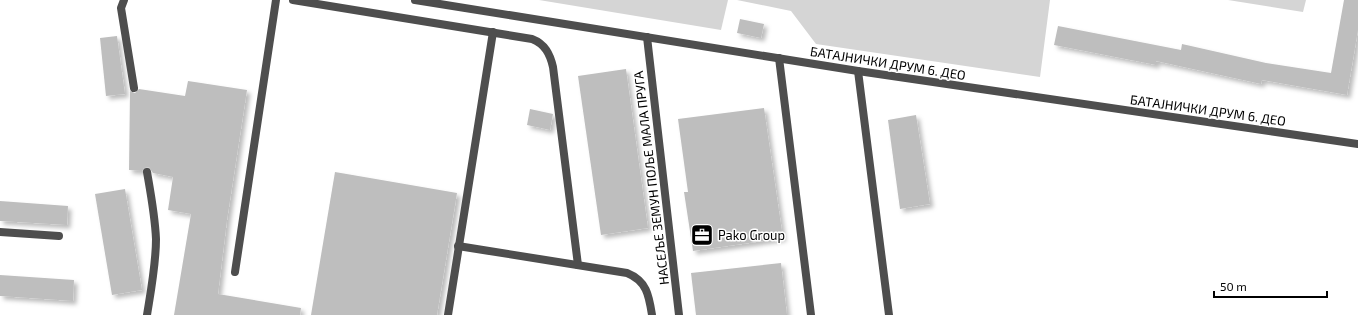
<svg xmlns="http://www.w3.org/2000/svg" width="1358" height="315" viewBox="0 0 1358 315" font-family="'Exo 2',sans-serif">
<defs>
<filter id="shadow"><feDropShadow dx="3.5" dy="3.5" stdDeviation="2" flood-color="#0004"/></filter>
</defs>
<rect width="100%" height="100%" fill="#fff"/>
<!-- green -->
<g fill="#d5d5d5">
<path d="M539 0H728L721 30Z"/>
<path d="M737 0H1050L1040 77 816 44 791 11Z"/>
<path d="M1228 0H1306L1303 12Z"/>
</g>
<!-- building -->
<g fill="#bebebe" filter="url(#shadow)">
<path d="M1344 0H1358V30L1347 95 1262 80 1261 84 1156 61V65L1054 45 1058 26 1181 50 1182 44 1266 63 1331 73Z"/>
<path d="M740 19 764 24 761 38 737 33Z"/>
<path d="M117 36 125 94 106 96 100 38Z"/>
<path d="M626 69 648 228 601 235 578 76Z"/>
<path d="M188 81 247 90 227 220 218 294 301 308 300 315H174L191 214 168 210 173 177 153 173 149 167 144 168 142 171 129 170 130 91 135 93 139 89 185 96Z"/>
<path d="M764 108 783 238 693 251 684 192H688L678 119Z"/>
<path d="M530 109 553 114 550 130 527 125Z"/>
<path d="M916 115 930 204 900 209 888 120Z"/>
<path d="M335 172 457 193 437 315H311Z"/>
<path d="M125 189 142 290 112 295 95 194Z"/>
<path d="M0 201 68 206 67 225 0 221Z"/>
<path d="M781 263 787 315H696L691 273Z"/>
<path d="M0 275 74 280 73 301 0 296Z"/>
</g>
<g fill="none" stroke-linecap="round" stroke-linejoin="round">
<!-- service -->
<g stroke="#4e4e4e" stroke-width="8">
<path d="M124 0 121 8 134 88"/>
<path d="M293 0 532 39C545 44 550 54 553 67L578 265"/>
<path d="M779 58 811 315"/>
<path d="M858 71 889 315"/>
<path d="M0 232 59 236"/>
<path d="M458 246 627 273C647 281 649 296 652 315"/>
<path d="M235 272 276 0"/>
<path d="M147 315C151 290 156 264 156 239 155 216 151 195 147 172"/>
<path d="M448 315 493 32"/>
</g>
<!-- minor -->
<path stroke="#4e4e4e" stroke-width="8" d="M647 37 679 315"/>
<!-- tertiary -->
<path stroke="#4e4e4e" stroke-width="8" d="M415 0 858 71 1358 144"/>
</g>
<!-- icons -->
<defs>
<g id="office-square" transform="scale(1.15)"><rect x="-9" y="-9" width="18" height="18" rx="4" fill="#000" stroke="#fff"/><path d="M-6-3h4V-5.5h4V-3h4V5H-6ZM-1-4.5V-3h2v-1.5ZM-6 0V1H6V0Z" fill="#fff"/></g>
</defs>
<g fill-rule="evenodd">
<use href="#office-square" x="702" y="235"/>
</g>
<g text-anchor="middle" stroke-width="3" stroke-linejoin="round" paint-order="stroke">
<!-- street labels -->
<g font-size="13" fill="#000" stroke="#fff">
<text transform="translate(888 63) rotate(9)" y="5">БАТАЈНИЧКИ ДРУМ 6. ДЕО</text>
<text transform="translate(1208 110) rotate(8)" y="5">БАТАЈНИЧКИ ДРУМ 6. ДЕО</text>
<text transform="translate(651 178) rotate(-97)" y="5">НАСЕЉЕ ЗЕМУН ПОЉЕ МАЛА ПРУГА</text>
</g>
<!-- poi labels -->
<g font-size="13" fill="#000" stroke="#fff" text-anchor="start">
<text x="718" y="240">Pako Group</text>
</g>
</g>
<!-- scale -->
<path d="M1214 291v6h113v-6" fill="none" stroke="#000000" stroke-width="2"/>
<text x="1220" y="291" font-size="12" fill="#000000" stroke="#ffffff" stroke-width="3" paint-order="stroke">50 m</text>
</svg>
